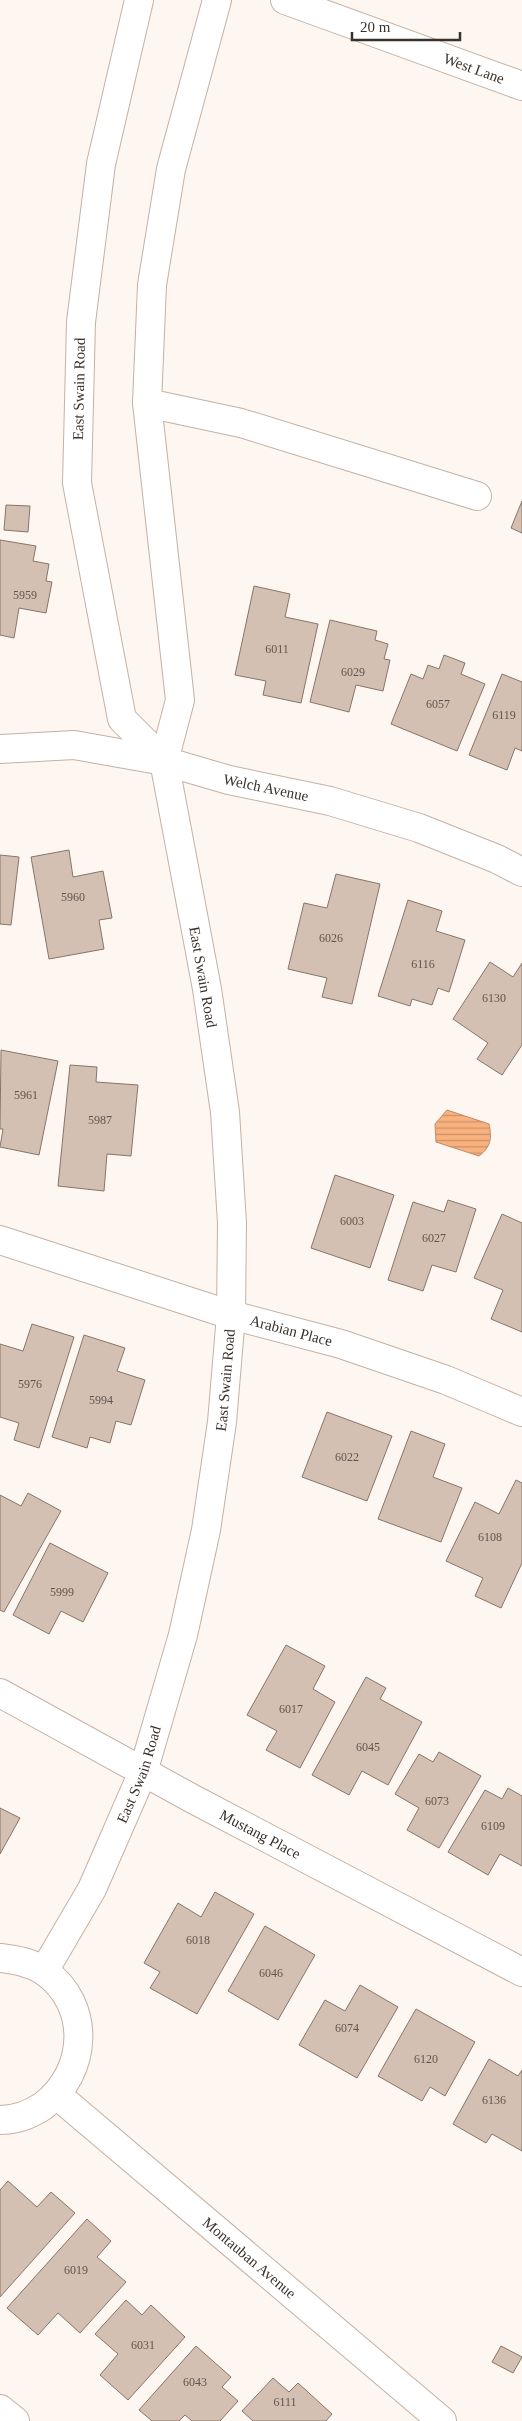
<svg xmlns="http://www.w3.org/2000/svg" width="522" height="2421" viewBox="0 0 522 2421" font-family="Georgia,serif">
<defs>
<pattern id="water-rules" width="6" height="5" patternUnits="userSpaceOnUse" patternTransform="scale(1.25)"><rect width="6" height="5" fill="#f9b17e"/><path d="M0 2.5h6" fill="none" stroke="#cb9167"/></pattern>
</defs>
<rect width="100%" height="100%" fill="#fef6f0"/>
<!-- water -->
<path fill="url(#water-rules)" stroke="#bf8b65" d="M447 1110 489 1124C492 1138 491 1147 479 1156L436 1142 435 1124Z"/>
<!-- building -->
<g fill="#d4c0b3" stroke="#887569">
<path d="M522 501V533L511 528Z"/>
<path d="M6 505 30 506 28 532 4 530Z"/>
<path d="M0 540 36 546 33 561 49 564 46 581 52 582 46 613 19 608 14 638 0 635Z"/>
<path d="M254 586 290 594 285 617 318 624 301 703 263 695 266 681 235 675Z"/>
<path d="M330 620 377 631 375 640 388 644 384 659 390 660 383 691 356 685 349 712 310 702Z"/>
<path d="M444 655 465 663 461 674 485 684 457 751 391 724 411 674 423 679 428 665 439 669Z"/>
<path d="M502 674 522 682V751L515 748 507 770 469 755Z"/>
<path d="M69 850 73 877 103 871 112 918 99 920 104 949 49 959 31 857Z"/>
<path d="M0 855 19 857 11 925 0 924Z"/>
<path d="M336 874 380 884 352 1004 322 997 327 978 288 969 304 903 327 908Z"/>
<path d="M408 900 442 911 436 931 465 940 449 992 438 988 432 1005 412 999 410 1006 378 996Z"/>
<path d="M490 962 513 977 522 963V1045L502 1075 477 1059 488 1043 453 1019Z"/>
<path d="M1 1050 58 1061 39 1155 0 1147 3 1129H0Z"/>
<path d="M70 1065 97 1067 96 1082 138 1085 131 1156 107 1154 104 1191 58 1186Z"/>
<path d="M335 1175 394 1195 370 1268 311 1248Z"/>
<path d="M448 1200 476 1209 456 1272 432 1265 423 1291 388 1280 413 1202 444 1212Z"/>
<path d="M502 1214 522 1223V1332L491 1319 503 1290 474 1278Z"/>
<path d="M32 1324 74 1337 39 1448 14 1440 19 1423 0 1417V1344L23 1351Z"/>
<path d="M84 1335 125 1348 117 1371 145 1380 131 1425 116 1421 110 1443 90 1437 87 1448 52 1437Z"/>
<path d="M327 1412 392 1436 367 1501 302 1477Z"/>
<path d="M411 1431 445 1444 433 1477 462 1488 441 1542 378 1519Z"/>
<path d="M516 1480 522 1483V1563L501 1608 475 1596 483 1578 446 1561 475 1502 499 1514Z"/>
<path d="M28 1493 61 1511 4 1612 0 1610V1495L21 1506Z"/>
<path d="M50 1543 108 1573 83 1622 61 1611 49 1634 13 1615Z"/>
<path d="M286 1645 325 1666 313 1689 335 1702 300 1768 266 1750 277 1731 247 1715Z"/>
<path d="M366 1677 386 1688 380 1699 422 1722 388 1785 362 1771 349 1795 312 1775Z"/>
<path d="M439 1752 481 1776 439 1848 407 1830 419 1808 395 1794 419 1754 433 1762Z"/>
<path d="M508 1788 522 1796V1866L500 1854 488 1875 448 1852 485 1790 502 1799Z"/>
<path d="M0 1808 20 1818 0 1854Z"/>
<path d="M215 1892 254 1914 197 2014 150 1988 160 1972 144 1963 178 1903 201 1917Z"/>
<path d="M265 1926 315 1955 278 2020 228 1991Z"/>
<path d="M360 1985 398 2007 357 2078 299 2045 325 2000 345 2011Z"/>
<path d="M416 2009 475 2042 445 2096 430 2087 422 2101 378 2076Z"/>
<path d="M489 2059 518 2076 522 2070V2151L492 2134 486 2143 453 2124Z"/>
<path d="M8 2181 37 2207 51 2192 75 2213 0 2297V2190Z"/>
<path d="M87 2219 111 2241 97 2257 126 2282 80 2333 58 2313 38 2335 7 2308Z"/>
<path d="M126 2300 142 2315 151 2305 185 2337 128 2400 100 2375 118 2354 95 2334Z"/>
<path d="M196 2346 231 2377 222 2387 238 2401 220 2421H192L185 2415 179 2421H152L139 2410Z"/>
<path d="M501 2346 522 2357 513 2373 492 2362Z"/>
<path d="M273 2378 289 2392 298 2383 332 2414 326 2421H253L242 2411Z"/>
</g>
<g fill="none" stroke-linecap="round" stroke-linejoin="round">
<!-- minor casing -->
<g stroke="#c5b1a4" stroke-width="30">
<g id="minor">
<path d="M139 0 101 164 81 322 77 483 122 719 164 761"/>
<path d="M147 403 241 423 477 496"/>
<path id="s1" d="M0 749 74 745 164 761 229 780 330 801 419 828 497 859 522 872"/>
<path id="s2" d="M0 1240 231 1315 341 1344 446 1380 522 1412"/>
<path id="s3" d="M0 1693 193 1799 522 1972"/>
<path d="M0 1958C16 1960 30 1962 44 1971 92 2005 88 2072 43 2106 31 2114 15 2120 0 2120"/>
<path id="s4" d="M44 1971 92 1889 143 1772 183 1635 206 1530 222 1422 231 1315 232 1223 225 1112 207 989 164 761 180 700 147 403 152 285 171 169 217 0"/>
<path id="s5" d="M57 2095 442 2421"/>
<path d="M0 2409 15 2421"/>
</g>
</g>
<!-- major casing -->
<g stroke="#c5b1a4" stroke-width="30">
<g id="major">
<path id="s6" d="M285 0 522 86"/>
</g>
</g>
<!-- minor -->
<use href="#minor" stroke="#fff" stroke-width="28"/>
<!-- major -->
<use href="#major" stroke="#fff" stroke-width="28"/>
</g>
<g text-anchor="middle" stroke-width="5" stroke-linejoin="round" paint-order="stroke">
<!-- number labels -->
<g font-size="12" fill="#60554e">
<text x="25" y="599">5959</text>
<text x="277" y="653">6011</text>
<text x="353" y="676">6029</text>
<text x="438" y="708">6057</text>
<text x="504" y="719">6119</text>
<text x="73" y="901">5960</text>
<text x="331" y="942">6026</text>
<text x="423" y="968">6116</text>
<text x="494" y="1002">6130</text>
<text x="26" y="1099">5961</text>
<text x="100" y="1124">5987</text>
<text x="352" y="1225">6003</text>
<text x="434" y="1242">6027</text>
<text x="30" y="1388">5976</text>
<text x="101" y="1404">5994</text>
<text x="347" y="1461">6022</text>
<text x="490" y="1541">6108</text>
<text x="62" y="1596">5999</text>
<text x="291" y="1713">6017</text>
<text x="368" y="1751">6045</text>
<text x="437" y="1805">6073</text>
<text x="493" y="1830">6109</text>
<text x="198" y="1944">6018</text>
<text x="271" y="1977">6046</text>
<text x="347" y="2032">6074</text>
<text x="426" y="2063">6120</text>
<text x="494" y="2104">6136</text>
<text x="76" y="2274">6019</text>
<text x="143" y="2349">6031</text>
<text x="195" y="2386">6043</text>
<text x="285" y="2406">6111</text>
</g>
<!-- street labels -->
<g font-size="15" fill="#39312c" stroke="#fff">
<text dy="5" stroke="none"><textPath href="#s6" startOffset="201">West Lane</textPath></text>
<text transform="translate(79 389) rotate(-89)" y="5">East Swain Road</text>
<text dy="5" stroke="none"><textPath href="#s1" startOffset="271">Welch Avenue</textPath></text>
<text transform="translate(203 977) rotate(80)" y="5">East Swain Road</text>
<text dy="5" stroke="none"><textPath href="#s2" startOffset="305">Arabian Place</textPath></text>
<text dy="5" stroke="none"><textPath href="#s4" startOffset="624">East Swain Road</textPath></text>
<text dy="5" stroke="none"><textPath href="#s4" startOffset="219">East Swain Road</textPath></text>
<text dy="5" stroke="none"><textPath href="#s3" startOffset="296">Mustang Place</textPath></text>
<text dy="5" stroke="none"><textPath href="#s5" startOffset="252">Montauban Avenue</textPath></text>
</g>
</g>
<!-- scale -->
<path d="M352 32v8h108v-8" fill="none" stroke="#39312c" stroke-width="2.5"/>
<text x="360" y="32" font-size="15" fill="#39312c" stroke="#ffffff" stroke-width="4" paint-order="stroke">20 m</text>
</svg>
